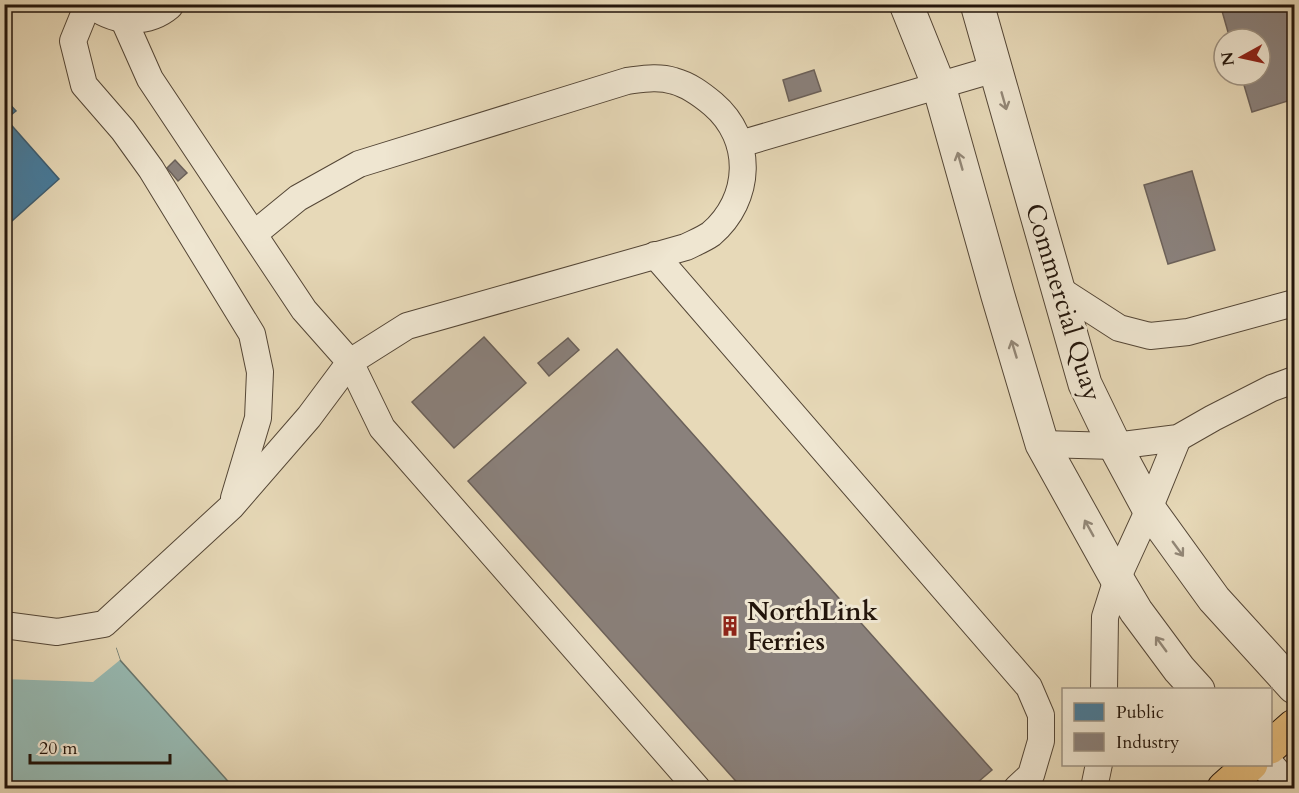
<svg xmlns="http://www.w3.org/2000/svg" width="1299" height="793" viewBox="0 0 1299 793" font-family="Cardo,serif">
<rect width="100%" height="100%" fill="#e7d9b8"/>
<filter id="stains"><feTurbulence type="fractalNoise" baseFrequency=".00333" numOctaves="4"/><feColorMatrix values="0 0 0 0 .2 0 0 0 0 .09 0 0 0 0 .02 0 0 0 .5 -.17"/></filter>
<radialGradient id="worn" r=".72"><stop offset=".6" stop-color="#630" stop-opacity="0"/><stop offset="1" stop-color="#630" stop-opacity=".3"/></radialGradient>
<!-- water -->
<path fill="#97bab3" stroke="#697870" stroke-width="1.5" d="M4 510 116 648 120 660 234 788H5Z"/>
<!-- pier -->
<path fill="#e7d9b8" d="M5 509 59 572 118 646 116 648 120 660 93 682 4 679Z"/>
<!-- public -->
<path fill="#457b9d" stroke="#3b5c71" stroke-width="1.5" d="M4 98 16 111 6 119 59 179 4 228Z"/>
<!-- industry -->
<g fill="#8a817c" stroke="#6b615a" stroke-width="1.5">
<path d="M1220 4H1294V99L1252 112 1241 75H1260V39H1230Z"/>
<path d="M814 70 821 91 789 101 783 80Z"/>
<path d="M175 160 187 173 178 181 167 168Z"/>
<path d="M1192 171 1215 250 1168 264 1144 185Z"/>
<path d="M484 337 526 383 454 448 412 402Z"/>
<path d="M568 338 579 350 549 376 538 363Z"/>
<path d="M617 349 992 770 971 788H742L468 481Z"/>
</g>
<g fill="none" stroke-linecap="round" stroke-linejoin="round">
<!-- service casing -->
<g stroke="#544636" stroke-width="28">
<g id="service">
<path d="M88 4 73 41 84 85 123 130 151 169 252 334 260 372 258 418 234 498"/>
<path d="M740 144 995 69"/>
<path d="M254 234 298 198 359 164 627 81C643 79 658 76 674 81 689 85 701 94 713 104 754 139 752 199 711 234 704 239 694 243 686 247L407 326 350 362 382 428 697 788"/>
<path d="M655 255 1029 687 1041 715V741L1031 775 1017 788"/>
<path d="M1057 288 1119 328 1150 336 1188 332 1294 303"/>
<path d="M1042 444 1115 446 1178 438 1213 418 1272 388 1294 380"/>
<path d="M4 625 57 632 104 624 231 507 309 417 350 362 304 310 150 79 122 16"/>
<path d="M1104 690 1105 617 1117 579 1149 509 1178 438"/>
<path d="M1094 788 1099 764"/>
</g>
</g>
<!-- minor casing -->
<g stroke="#544636" stroke-width="35">
<g id="minor">
<path d="M96 4C117 19 147 21 167 4"/>
<path d="M906 4 939 86 998 296 1042 444 1117 579 1136 611 1179 669 1198 690"/>
<path d="M977 4 1085 384 1115 446 1149 509 1214 599 1294 687"/>
<path d="M1266 764 1287 788"/>
</g>
</g>
<!-- primary casing -->
<g stroke="#23150b" stroke-width="35">
<g id="primary">
<path d="M1270 747 1294 726"/>
<path d="M1224 788 1251 764"/>
</g>
</g>
<!-- service -->
<use href="#service" stroke="#efe6d1" stroke-width="26"/>
<!-- minor -->
<use href="#minor" stroke="#efe6d1" stroke-width="33"/>
<!-- primary -->
<use href="#primary" stroke="#e4bc7c" stroke-width="33"/>
</g>
<!-- one-way arrows -->
<defs><path id="oneway-shaft" d="M-6 0H5M1.5-3L5.5 0L1.5 3" fill="none" stroke-width="1.6" stroke-linecap="round" stroke-linejoin="round" transform="scale(1.5)"/></defs>
<g stroke="#938878">
<use href="#oneway-shaft" transform="translate(1004 101) rotate(74)"/>
<use href="#oneway-shaft" transform="translate(960 161) rotate(-106)"/>
<use href="#oneway-shaft" transform="translate(1014 349) rotate(-107)"/>
<use href="#oneway-shaft" transform="translate(1089 528) rotate(-119)"/>
<use href="#oneway-shaft" transform="translate(1178 549) rotate(54)"/>
<use href="#oneway-shaft" transform="translate(1161 644) rotate(-126)"/>
</g>
<!-- icons -->
<defs>
<g id="building-bare" transform="scale(1.62)"><path d="M-4-6H4V6H1V3H-1V6H-4ZM-2.5-4.3h1.7v1.8h-1.7ZM.8-4.3h1.7v1.8H.8ZM-2.5-1h1.7V.8h-1.7ZM.8-1h1.7V.8H.8Z" fill="#8f2418" stroke="#efe6d1" stroke-width="2.5" paint-order="stroke"/></g>
</defs>
<g fill-rule="evenodd">
<use href="#building-bare" x="730" y="626"/>
</g>
<g text-anchor="middle" stroke-width="6" stroke-linejoin="round" paint-order="stroke">
<!-- street labels -->
<g font-size="26" fill="#23150b" stroke="#efe6d1">
<text transform="translate(1064 302) rotate(73)" y="9">Commercial Quay</text>
</g>
<!-- poi labels -->
<g font-size="26" font-weight="bold" fill="#23150b" stroke="#efe6d1" text-anchor="start">
<text x="747" y="620">NorthLink<tspan x="747" dy="30">Ferries</tspan></text>
</g>
</g>
<!-- margin -->
<rect width="1299" height="793" fill="none" stroke="#e7d9b8" stroke-width="24"/>
<rect x="6" y="6" width="1287" height="781" fill="none" stroke="#23150b" stroke-width="3"/>
<rect x="12" y="12" width="1275" height="769" fill="none" stroke="#23150b" stroke-width="1.5"/>
<!-- legend -->
<rect x="1062" y="688" width="210" height="78" fill="#efe6d1" stroke="#9d9282" stroke-width="1.5"/>
<rect x="1074" y="703" width="30" height="18" fill="#457b9d" stroke="#9d9282" stroke-width="1.5"/>
<text x="1116" y="718" font-size="18" fill="#23150b">Public</text>
<rect x="1074" y="733" width="30" height="18" fill="#8a817c" stroke="#9d9282" stroke-width="1.5"/>
<text x="1116" y="748" font-size="18" fill="#23150b">Industry</text>
<!-- north arrow -->
<g transform="translate(1242 57) rotate(262)"><circle r="28" fill="#efe6d1" stroke="#9d9282" stroke-width="1.5"/>
<path d="M0-4.5L10 22L0 15L-10 22Z" fill="#8f2418"/>
<text y="-9" font-size="16" font-weight="bold" text-anchor="middle" fill="#23150b">N</text>
</g>
<!-- scale -->
<path d="M30 754v9h140v-9" fill="none" stroke="#23150b" stroke-width="3"/>
<text x="39" y="754" font-size="18" fill="#23150b" stroke="#efe6d1" stroke-width="4.5" paint-order="stroke">20 m</text>
<rect width="100%" height="100%" filter="url(#stains)"/>
<rect width="100%" height="100%" fill="url(#worn)"/>
</svg>
